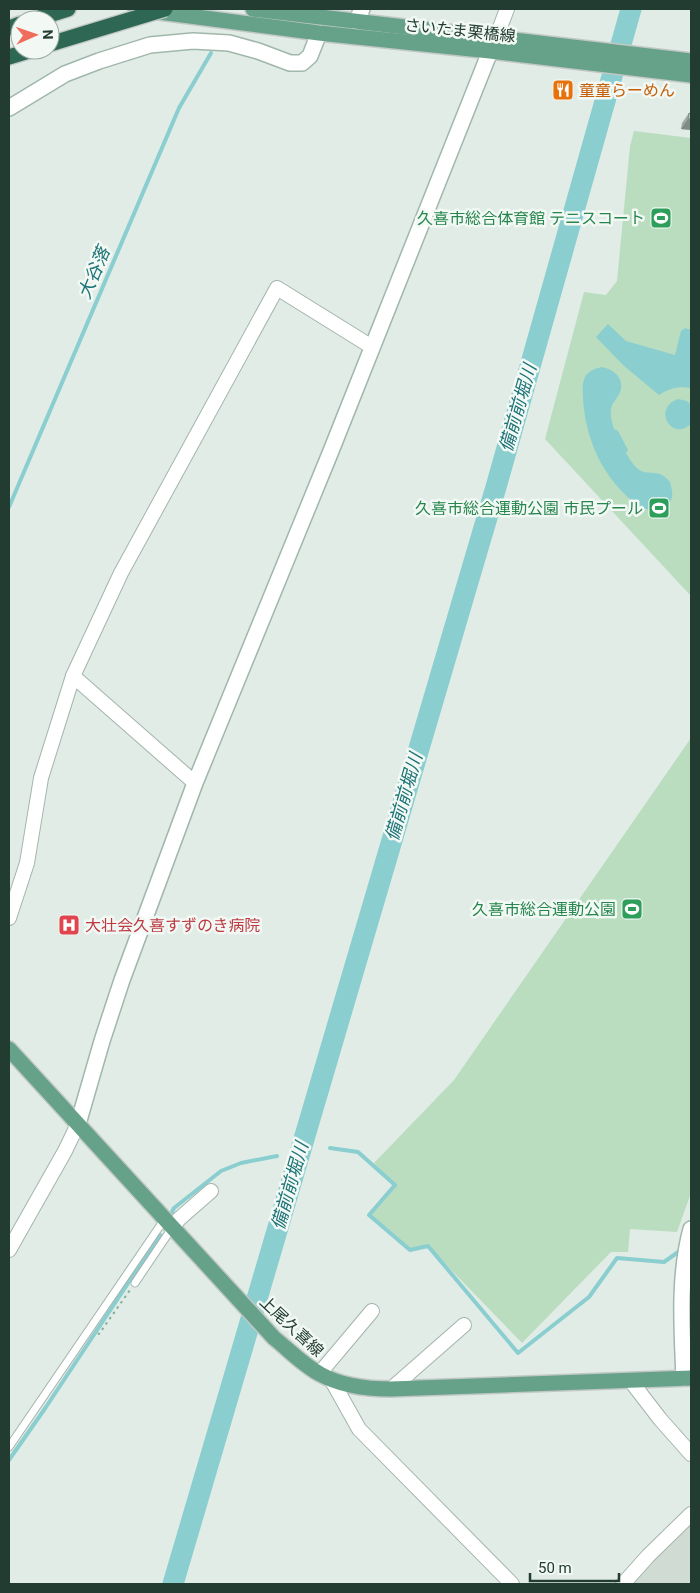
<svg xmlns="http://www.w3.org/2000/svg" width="700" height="1593" viewBox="0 0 700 1593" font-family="Roboto,'Noto Sans JP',sans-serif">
<rect width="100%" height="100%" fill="#e1ece6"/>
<!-- built -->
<path fill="#d0dbd4" d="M691 1521V1584H631L648 1563Z"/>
<!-- green -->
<g fill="#baddbf">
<path d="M634 131 691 138V596L545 439 584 292 606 295 617 281 630 146Z"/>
<path d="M691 738V1193L677 1232 630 1229 628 1252H611L522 1343 428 1246 410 1250 369 1215 394 1185 374 1163 454 1080Z"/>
</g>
<!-- water -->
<g fill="#8aced0">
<path d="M608 324 626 341 675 355 681 331 685 328 691 330V388C678 386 670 388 659 395L623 365 596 337Z"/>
<path d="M602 367C614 369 625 379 620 392 618 398 612 402 611 409 610 416 612 422 614 429L618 431 628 450 626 453C629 458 633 465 638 469 649 477 658 467 670 482 671 487 673 492 672 497 669 512 646 512 637 505 603 479 585 439 583 398 582 380 583 371 602 367Z"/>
<path d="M678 399 687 401 691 405V424C671 442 652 408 678 399Z"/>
</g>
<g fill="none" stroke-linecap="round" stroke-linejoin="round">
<!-- stream -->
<g stroke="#8aced0" stroke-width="4">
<path d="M9 507 179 108 211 53"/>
<path d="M330 1148 358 1152 395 1185 369 1215 410 1250 428 1246 518 1353 589 1297 617 1258 664 1262 681 1250"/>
<path d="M170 1216 174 1208 221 1171 241 1163 277 1156"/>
<path d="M9 1460 46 1407 160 1235"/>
</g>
<!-- river -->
<path stroke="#8aced0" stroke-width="21" d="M173 1584 496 487 631 9"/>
<!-- lane casing -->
<g stroke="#a4b4ac" stroke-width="9">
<g id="lane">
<path d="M135 1283 172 1228"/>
<path d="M9 1447 164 1220"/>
</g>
</g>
<!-- street casing -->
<g stroke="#a4b4ac" stroke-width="16">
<g id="street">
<path d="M496 38 507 9"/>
<path d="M73 676 195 783"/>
<path d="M9 918 27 863 41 778 73 676 121 573 277 288 372 347"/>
<path d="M172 1228 179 1219 211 1191"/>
<path d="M9 1250 65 1151 78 1124"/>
<path d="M319 1374 372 1311"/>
<path d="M331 1379 359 1429 512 1584"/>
<path d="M630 1380 660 1419 691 1454"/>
<path d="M391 1389 464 1325"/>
<path d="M623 1584 648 1556 691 1514"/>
</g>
</g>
<!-- secondary casing -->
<g stroke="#a0b7ac" stroke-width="18">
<g id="secondary">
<path d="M356 22 362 9"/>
<path d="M9 108 65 74 99 61 150 45 193 41 229 43 258 51 290 63H302L310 56 319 33"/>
<path d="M78 1124 102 1041 122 980 195 783 331 451 495 39"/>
<path d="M684 1378C682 1329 678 1277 691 1229"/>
</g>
</g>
<!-- primary casing -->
<g stroke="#c1c8c6" stroke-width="18">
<g id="primary">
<path d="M136 9 319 33 490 51 691 75"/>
<path d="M253 9 691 61"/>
<path d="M9 1049 274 1338C289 1350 303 1365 320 1374 341 1386 367 1389 391 1389L691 1378"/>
</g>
</g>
<!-- highway casing -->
<g stroke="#c1c8c6" stroke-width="18">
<g id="highway">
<path d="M33 20 68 9"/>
<path d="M9 28 20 24"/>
<path d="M9 57 32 50"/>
</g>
</g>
<!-- path -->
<path stroke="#82af9b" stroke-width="2" stroke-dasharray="2.5 4" stroke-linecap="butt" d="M98 1333 99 1334 130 1290"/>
<!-- lane -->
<use href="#lane" stroke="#fff" stroke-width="7"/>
<!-- street -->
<use href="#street" stroke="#fff" stroke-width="14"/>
<!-- secondary -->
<use href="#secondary" stroke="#fff" stroke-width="15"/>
<!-- primary -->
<use href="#primary" stroke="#66a18a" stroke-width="15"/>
<!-- highway -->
<use href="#highway" stroke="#2e6855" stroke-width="15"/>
<!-- highway-bridge casing -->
<g stroke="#c1c8c6" stroke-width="18" stroke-linecap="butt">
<path id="highway-bridge" d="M50 44 165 9"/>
</g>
<!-- highway-bridge -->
<use href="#highway-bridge" stroke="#2e6855" stroke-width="15"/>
</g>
<!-- wall -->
<path fill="#9daaa3" d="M689 113 691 130 681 129 682 123Z"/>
<!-- shaded-wall -->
<path fill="#808b85" d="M688 119H691V130L681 129Z"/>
<!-- building -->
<path fill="#b7c6be" stroke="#808b85" d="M689 113 691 114V119H688Z"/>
<!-- icons -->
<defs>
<g id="restaurant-square" transform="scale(1.125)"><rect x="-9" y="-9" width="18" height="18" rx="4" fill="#e8710a" stroke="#f2f8f4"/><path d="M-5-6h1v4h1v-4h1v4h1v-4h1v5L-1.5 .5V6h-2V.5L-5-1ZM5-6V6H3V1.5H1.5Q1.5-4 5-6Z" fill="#fff"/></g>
<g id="stadium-square" transform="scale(1.125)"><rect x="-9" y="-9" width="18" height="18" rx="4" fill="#2e9e5b" stroke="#f2f8f4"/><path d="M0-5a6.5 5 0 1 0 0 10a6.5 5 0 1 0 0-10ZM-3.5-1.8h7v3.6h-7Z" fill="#fff"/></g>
<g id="hospital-square" transform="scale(1.125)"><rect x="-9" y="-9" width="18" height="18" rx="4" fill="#e0444e" stroke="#f2f8f4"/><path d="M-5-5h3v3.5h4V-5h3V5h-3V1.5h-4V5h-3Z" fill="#fff"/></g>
</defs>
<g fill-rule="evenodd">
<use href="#restaurant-square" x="563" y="90"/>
<use href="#stadium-square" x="661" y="218"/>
<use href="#stadium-square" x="659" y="508"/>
<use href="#stadium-square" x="632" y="909"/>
<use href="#hospital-square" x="69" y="925"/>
</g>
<g text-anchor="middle" stroke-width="5" stroke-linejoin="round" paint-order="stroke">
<!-- street labels -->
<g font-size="16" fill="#223c32" stroke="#f2f8f4">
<text transform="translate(460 30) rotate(6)" y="6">さいたま栗橋線</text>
<text transform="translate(292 1326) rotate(43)" y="6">上尾久喜線</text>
</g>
<!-- food labels -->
<g font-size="16" fill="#c56008" stroke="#f2f8f4" text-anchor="start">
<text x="579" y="96">童童らーめん</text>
</g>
<!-- leisure labels -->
<g font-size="16" fill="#27864d" stroke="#f2f8f4" text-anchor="end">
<text x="645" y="224">久喜市総合体育館 テニスコート</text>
<text x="643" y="514">久喜市総合運動公園 市民プール</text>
<text x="616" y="915">久喜市総合運動公園</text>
</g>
<!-- health labels -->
<g font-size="16" fill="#be3a42" stroke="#f2f8f4" text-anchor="start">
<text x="85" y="931">大壮会久喜すずのき病院</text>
</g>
<!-- water labels -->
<g font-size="18" font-style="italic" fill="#1d7377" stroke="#f2f8f4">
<text transform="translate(94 273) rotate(-67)" y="6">大谷落</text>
<text transform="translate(518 408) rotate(-74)" y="6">備前前堀川</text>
<text transform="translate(404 797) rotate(-74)" y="6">備前前堀川</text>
<text transform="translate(290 1186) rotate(-74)" y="6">備前前堀川</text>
</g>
</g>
<!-- border -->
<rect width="700" height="1593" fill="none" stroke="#223c32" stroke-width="20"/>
<!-- north arrow -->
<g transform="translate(35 35) rotate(88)"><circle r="24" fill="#f2f8f4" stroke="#9fada6"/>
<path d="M0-4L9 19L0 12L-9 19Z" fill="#f06d5b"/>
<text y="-8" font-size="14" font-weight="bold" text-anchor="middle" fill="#223c32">N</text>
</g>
<!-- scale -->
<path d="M530 1573v8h89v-8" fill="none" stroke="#223c32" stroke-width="2.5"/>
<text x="538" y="1573" font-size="15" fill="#223c32" stroke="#f2f8f4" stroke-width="4" paint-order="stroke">50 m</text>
</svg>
